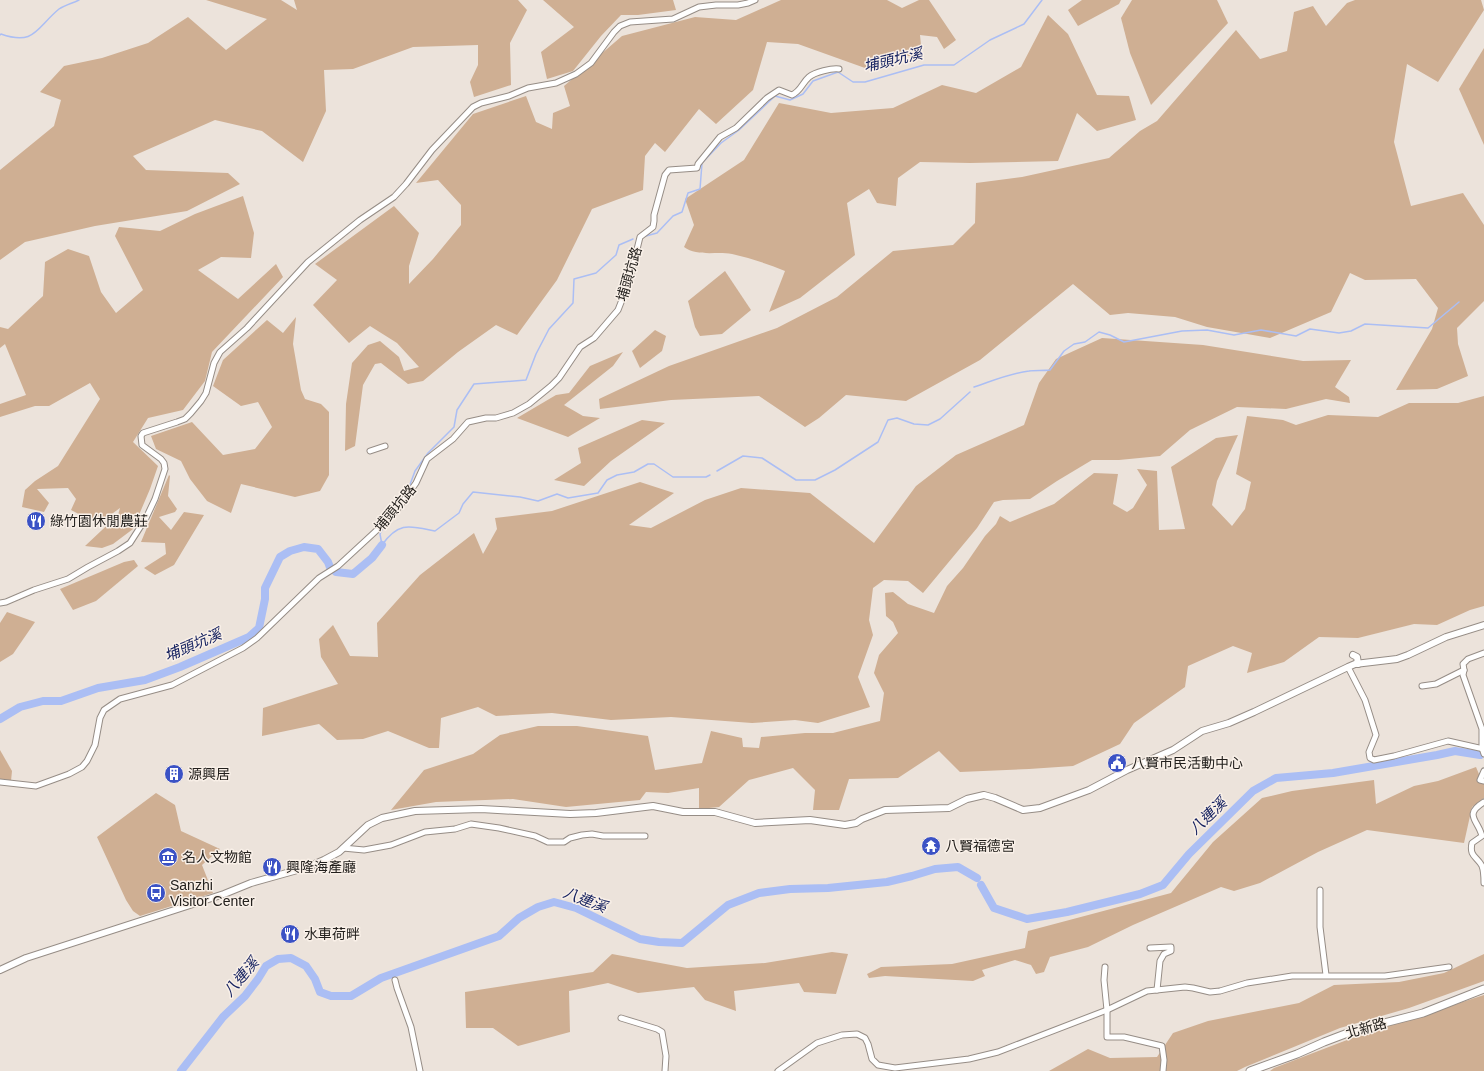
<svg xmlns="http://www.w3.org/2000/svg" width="1484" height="1071" viewBox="0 0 1484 1071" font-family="Arial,'Noto Sans TC',sans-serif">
<rect width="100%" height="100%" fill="#ece3db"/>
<!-- green -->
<g fill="#cfaf93">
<path d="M206 0H281L297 10 294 0H518L527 10 510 43 511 85 474 97 470 82 478 65V45L413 47 353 69 324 70 326 111 303 162 262 131 215 120 133 156 146 170 228 173 240 184 187 211 95 226 25 242 0 260V170L54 126 61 100 40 92 64 66 102 58 148 43 188 17 226 50 267 19Z"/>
<path d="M543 0H673L676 10 638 15H621L601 36 573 71 547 79 541 52 574 27Z"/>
<path d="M781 0H887L902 8 919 0H929L956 40 944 49 937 37 920 35 922 55 895 57 891 63 865 68 798 44 767 42 753 90 716 124 699 109 665 152 655 143 645 156 643 190 592 209 557 280 517 335 496 325 458 352 423 381 408 384 381 363 375 364 363 385 355 446 345 451 346 404 352 363 368 345 380 341 399 357 404 371 419 367 397 343 370 326 349 343 313 305 337 280 315 264 394 206 419 233 409 266V284L433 259 461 225V205L438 180 416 183 473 114 526 96 536 122 552 129 553 113 570 106 564 86 622 36 695 17 736 20Z"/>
<path d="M1082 0H1121L1119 4 1078 26 1068 10Z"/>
<path d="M1132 0H1217L1228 23 1151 105 1130 53 1121 18Z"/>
<path d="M1355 0H1481L1484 10 1438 82 1407 64 1394 142 1411 206 1463 193 1484 225V301L1457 328 1458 344 1468 376 1437 389 1396 390 1432 329 1438 308 1416 279 1365 280 1350 273 1331 312 1270 338 1207 327 1175 317 1128 313 1110 315 1073 284 980 360 906 401 846 395 819 418 805 427 759 396 671 400 600 409 599 399 669 366 777 328 837 297 893 251 953 245 975 223 976 183 1022 177 1109 158 1140 131 1157 121 1236 30 1260 59 1287 51 1294 12 1313 6 1326 26 1347 3Z"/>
<path d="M1048 15 1068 34 1097 95 1129 96 1136 120 1097 131 1077 113 1058 161 970 163 920 162 898 178 896 206 877 203 869 189 847 203 855 255 800 298 769 312 785 271C768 264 750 258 732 254 717 251 697 257 684 247L694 225 685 199 744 160 779 103 831 113 893 108 942 85 976 93 1021 67Z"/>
<path d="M1484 48V145L1459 89Z"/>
<path d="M243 196 254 233 251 258 221 257 198 270 238 299 276 264 283 277 212 352 205 381 183 410 148 418 133 442 158 466 150 489 133 529 113 544 102 548 85 546 118 515 120 508 98 524 71 510 76 499 68 488 37 489 49 503 44 512 22 507 25 490 35 481 58 466 100 399 90 383 49 406H35L0 417V404L26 395 5 344 0 348V327L8 329 43 296 45 262 68 249 89 256 101 292 116 313 143 290 115 236 119 227 160 231 195 214Z"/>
<path d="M725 271 751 310 722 334 700 336 695 327 688 301Z"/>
<path d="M296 317 293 344 301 390 305 399 321 404 329 412V475L320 491 295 497 241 484 231 513 207 501 190 479 181 461 156 449 151 436 192 422 223 455 255 449 272 427 258 402 241 406 213 386 223 360 267 320 283 333Z"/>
<path d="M655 330 666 336 662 351 640 368 632 351Z"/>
<path d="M1102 338 1203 345 1303 361 1351 360 1335 387 1349 397 1350 403 1326 399 1286 409 1237 407 1190 430 1160 456 1119 460H1092L1057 481 1030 499 1003 500 994 502 977 528 923 593 908 581 884 580 873 588 869 620 873 635 858 677 870 707 818 723 795 720 752 723 671 717 611 720 552 713 496 716 478 707 441 718 439 748H429L388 731 363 739 337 740 319 724 262 736 263 708 338 684 321 657 319 639 333 625 350 656 378 657 377 623 420 575 474 533 483 554 497 529 495 518 552 511 640 482 674 493 629 525 651 528 705 500 741 488 810 493 874 543 916 486 956 455 1024 425 1039 383 1056 359Z"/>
<path d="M623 352 613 366 564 405 583 416 600 418 568 437 517 418 556 395 569 393 590 366Z"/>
<path d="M1484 396V606L1470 610 1437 625 1414 624 1358 638 1319 637 1284 662 1247 673 1252 653 1233 646 1188 666 1185 687 1134 723 1120 744 1073 766 1029 769 960 772 939 751 898 778 849 779 839 810H813L815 790 793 768 749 780 719 807 699 809V788L668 793 646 792 640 800 566 807 513 799 436 802 391 810 424 770 473 754 500 735 538 726H577L648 736 655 770 702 763 711 731 742 738 743 747 759 748 761 737 805 733H833L880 721 884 693 874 673 879 655 898 633 893 622 886 616 885 593 893 592 908 604 934 613 947 586 963 568 985 536 996 524 1000 516 1010 522 1054 504 1094 473 1118 474 1113 504 1127 512 1133 508 1147 485 1137 469 1157 471 1159 530 1185 529 1171 467 1216 438 1238 435 1217 481 1212 505 1232 526 1245 509 1251 482 1236 474 1247 416 1283 420 1296 425 1328 415 1378 417 1409 403H1458Z"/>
<path d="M642 420 665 423 611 461 584 486 554 480 581 463 578 448Z"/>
<path d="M169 475 170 476 168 496 177 509 175 512 159 517 171 530 184 512 204 515 174 565 155 575 144 568 166 554 165 543 141 542Z"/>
<path d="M134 560 138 566 96 601 73 610 60 589 124 562Z"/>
<path d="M7 612 35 622 13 654 0 662V623Z"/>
<path d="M0 750 12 771 11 781H0Z"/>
<path d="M1476 767 1481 779 1484 781V798L1472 807 1464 843 1367 830 1318 852 1260 883 1234 891 1221 887 1133 925 1088 947 1050 957 1044 972 1036 974 1031 965 1015 960 982 970 985 976 973 981 885 976 869 978 867 974 881 967 952 964 1025 948 1028 931 1171 893 1213 842 1262 798 1292 791 1374 780 1376 804 1414 786 1438 781Z"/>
<path d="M156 793 175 805 181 831 220 849 202 865 213 893 140 916 133 911 126 900 97 837Z"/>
<path d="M832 952 848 954 836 994 804 992 799 983 734 991 736 1011 705 1000 694 987 638 993 608 983 569 991 570 1032 518 1046 493 1028H466L465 992 593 972 612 954 687 968 765 963Z"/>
<path d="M1484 954V981L1409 1008 1340 1028 1245 1067 1237 1071H1049L1088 1049 1110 1058 1157 1057 1173 1033 1208 1021 1299 1003 1334 985 1399 982 1444 973Z"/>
<path d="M1484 995V1071H1270L1274 1068 1360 1035Z"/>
</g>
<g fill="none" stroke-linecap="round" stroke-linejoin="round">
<!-- stream -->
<g stroke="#abbef4" stroke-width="1.5">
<path d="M0 35 1 34C35 46 36 28 59 9 65 5 73 3 79 0"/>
<path d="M646 236 657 233 673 216 682 212 688 193 700 189 702 163 721 143 739 130 775 96 790 100 803 94 813 81 838 72 853 82H865L924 65H954L990 40 1024 24 1042 0"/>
<path d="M974 387C992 381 1010 373 1029 371 1036 370 1043 371 1050 370L1064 351 1074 344 1085 342 1099 332 1110 335 1124 342 1182 331 1207 330 1234 335 1261 330 1296 336 1310 329 1339 333 1351 331 1365 324 1428 328 1459 302"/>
<path d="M717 471 743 456 762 458 796 480H815L835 470 878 442 888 420 897 418 914 424 928 425 940 419 970 392"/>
<path d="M391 512 395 503 408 490 415 471 428 453 454 427 457 410 474 384 526 380 536 354 549 329 573 303 574 279 596 273 616 255 619 245 633 239"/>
<path d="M382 545C399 521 410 526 435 531L459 513 463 504 473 492 520 497 538 501 557 494 568 498 598 493 607 480 617 475 634 472 648 464H654L673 477H706L710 475"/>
<path d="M382 545 380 534 383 528"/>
</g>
<!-- river -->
<g stroke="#abbef4" stroke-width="8">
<path d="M336 572 353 574 372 558 382 545"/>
<path d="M0 719 20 707 43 701H61L98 688 145 680 180 667 249 637 259 628 265 599V588L280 557 290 551 304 547 318 549 328 562 331 570"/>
<path d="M981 885 994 908 1027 919 1067 912 1140 894 1163 885 1189 854 1253 791 1276 778 1333 773 1437 755 1455 751 1480 755"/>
<path d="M181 1071 223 1017 245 996 258 979 266 966 278 959 291 958 306 966 315 979 320 992 331 996H351L381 978 499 936 519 918 538 907 554 902 576 908 640 939 659 942 682 943 728 905 759 893 790 889 828 888 887 882 912 876 935 869 958 867 977 878"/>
</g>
<!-- minor casing -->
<g stroke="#968d86" stroke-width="7">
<g id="minor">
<path d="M370 451 385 446"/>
<path d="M0 603 6 602 34 590 68 579 88 567 118 551 130 543 146 518 155 499 165 469 164 463 161 459 142 445 141 436 143 433 177 422 185 419 191 413 201 401 206 393 214 363 220 352 247 328 308 262 360 220 394 197 406 184 432 150 473 107 481 103 509 96 528 88 556 83 576 74 591 63 614 32 620 26 630 22 673 19 699 7 716 5H738L748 3 755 0"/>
<path d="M1484 653 1468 659 1463 664 1464 670 1463 675 1482 729V748L1484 754"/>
<path d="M1348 667 1365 700 1376 735 1369 752 1370 758 1374 760 1394 756 1448 741 1484 749"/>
<path d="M1422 686 1436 684 1464 670"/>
<path d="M1484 771 1480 780 1484 781"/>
<path d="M0 782 36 786 69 774 82 767 87 761 95 745 100 718 104 710 120 699 172 685 243 648 257 638 319 578 338 566 377 530 396 511 416 483 427 459 453 439 468 422 486 418H496L513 413 529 404 551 386 559 378 580 347 594 338 618 310 629 282 640 237 653 227 654 221V215L665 175 669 170 697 168 698 164 720 137 736 128 767 98 779 90 792 95C801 91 802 83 809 77 815 72 832 68 839 69"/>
<path d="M1484 802C1463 815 1478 820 1482 836L1472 843C1469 857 1477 856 1482 866 1484 871 1484 877 1484 883"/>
<path d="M343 848 364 850 391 845 425 832 455 829 471 824 499 828 535 836 548 842H564L570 838 582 835 592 834 603 836H645"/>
<path d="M1320 890V927L1326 975"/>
<path d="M1150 948 1171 947V951L1164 954 1160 961 1157 990"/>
<path d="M1105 967 1104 980 1107 1010V1037H1124L1162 1046 1164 1060 1163 1071"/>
<path d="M395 980 397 988 411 1027 420 1071"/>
<path d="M621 1018 657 1029 662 1032 666 1056 665 1071"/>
<path d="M778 1071 817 1043 842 1035 857 1034 865 1038 868 1044 872 1059 878 1065 895 1068 969 1059 998 1052 1107 1010 1147 991 1185 987 1193 988 1210 992 1220 991 1247 983 1292 976H1385L1449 967"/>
</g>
</g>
<!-- tertiary casing -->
<g stroke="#968d86" stroke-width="8">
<g id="tertiary">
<path d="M1353 655 1357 657 1358 664"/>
<path d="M0 970 26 958 224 894 251 883 308 867 324 860 339 852 368 825 382 818 415 811 481 809 570 814 596 813 653 806 683 812H715L755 823 810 820 845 825 856 823 862 819 885 810 949 808 967 799 984 795 995 798 1023 810 1040 808 1089 790 1127 770 1173 750 1202 731 1229 723 1254 712 1348 667 1355 664 1397 659 1408 655 1446 637 1484 625"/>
</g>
</g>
<!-- secondary casing -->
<g stroke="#968d86" stroke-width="9">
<path id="secondary" d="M1250 1071 1297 1054 1324 1042 1353 1031 1423 1013 1484 989"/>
</g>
<!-- minor -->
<use href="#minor" stroke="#fff" stroke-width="5"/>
<!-- tertiary -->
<use href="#tertiary" stroke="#fff" stroke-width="6"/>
<!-- secondary -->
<use href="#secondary" stroke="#fff" stroke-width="7"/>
</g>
<!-- icons -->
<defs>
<g id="restaurant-disc" transform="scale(1)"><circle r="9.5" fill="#3b52c5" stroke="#f9f0e8"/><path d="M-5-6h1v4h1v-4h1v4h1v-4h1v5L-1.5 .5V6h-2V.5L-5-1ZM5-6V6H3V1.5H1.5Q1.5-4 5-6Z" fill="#fff"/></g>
<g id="civic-disc" transform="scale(1)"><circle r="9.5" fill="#3b52c5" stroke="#f9f0e8"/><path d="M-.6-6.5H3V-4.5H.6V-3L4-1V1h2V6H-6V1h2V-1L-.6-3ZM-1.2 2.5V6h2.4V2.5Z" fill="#fff"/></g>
<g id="building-disc" transform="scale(1)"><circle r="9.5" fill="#3b52c5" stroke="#f9f0e8"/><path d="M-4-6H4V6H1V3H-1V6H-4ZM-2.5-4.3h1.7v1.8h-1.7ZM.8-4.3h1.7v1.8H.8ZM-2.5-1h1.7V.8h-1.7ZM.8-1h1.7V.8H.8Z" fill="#fff"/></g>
<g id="temple-disc" transform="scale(1)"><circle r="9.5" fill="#3b52c5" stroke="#f9f0e8"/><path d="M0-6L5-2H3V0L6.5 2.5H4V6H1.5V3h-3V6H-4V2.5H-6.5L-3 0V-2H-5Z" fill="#fff"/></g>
<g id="museum-disc" transform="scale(1)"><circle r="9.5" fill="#3b52c5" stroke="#f9f0e8"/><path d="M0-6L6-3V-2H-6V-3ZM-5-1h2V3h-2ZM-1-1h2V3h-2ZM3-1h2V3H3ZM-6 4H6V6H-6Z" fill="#fff"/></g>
<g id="bus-disc" transform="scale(1)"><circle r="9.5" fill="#3b52c5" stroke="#f9f0e8"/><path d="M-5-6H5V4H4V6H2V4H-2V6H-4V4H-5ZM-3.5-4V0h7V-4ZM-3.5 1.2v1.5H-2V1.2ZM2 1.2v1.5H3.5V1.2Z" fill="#fff"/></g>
</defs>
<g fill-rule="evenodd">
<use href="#restaurant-disc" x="36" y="521"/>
<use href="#civic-disc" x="1117" y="763"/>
<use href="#building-disc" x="174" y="774"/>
<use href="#temple-disc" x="931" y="846"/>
<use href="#museum-disc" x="168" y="857"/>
<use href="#restaurant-disc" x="272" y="867"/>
<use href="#bus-disc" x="156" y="893"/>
<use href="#restaurant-disc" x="290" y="934"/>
</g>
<g text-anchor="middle" stroke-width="3" stroke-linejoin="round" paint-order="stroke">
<!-- street labels -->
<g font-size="14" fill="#23201d" stroke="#f9f0e8">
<text transform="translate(629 274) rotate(-74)" y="5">埔頭坑路</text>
<text transform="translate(395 508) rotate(-50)" y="5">埔頭坑路</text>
<text transform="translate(1366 1028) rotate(-16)" y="5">北新路</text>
</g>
<!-- poi labels -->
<g font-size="14" fill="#23201d" stroke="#f9f0e8" text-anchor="start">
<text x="50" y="526">綠竹園休閒農莊</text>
<text x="1131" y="768">八賢市民活動中心</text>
<text x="188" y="779">源興居</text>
<text x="945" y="851">八賢福德宮</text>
<text x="182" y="862">名人文物館</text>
<text x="286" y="872">興隆海產廳</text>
<text x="170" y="890">Sanzhi<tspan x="170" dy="16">Visitor Center</tspan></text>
<text x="304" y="939">水車荷畔</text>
</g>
<!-- water labels -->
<g font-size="15" font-style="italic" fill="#172361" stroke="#f9f0e8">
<text transform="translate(893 60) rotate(-13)" y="5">埔頭坑溪</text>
<text transform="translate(193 645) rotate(-23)" y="5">埔頭坑溪</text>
<text transform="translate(1208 816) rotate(-44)" y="5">八連溪</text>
<text transform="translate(585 900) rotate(21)" y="5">八連溪</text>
<text transform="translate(241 977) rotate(-50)" y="5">八連溪</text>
</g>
</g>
</svg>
